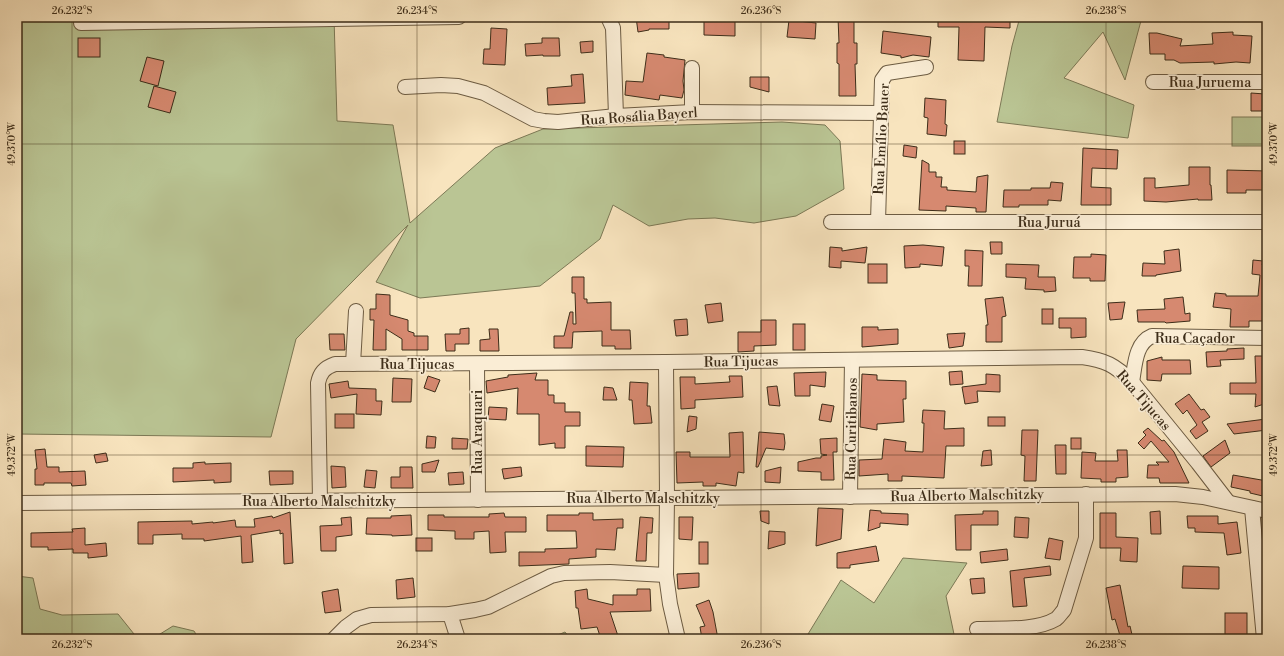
<svg xmlns="http://www.w3.org/2000/svg" width="1284" height="656" viewBox="0 0 1284 656" font-family="'Libre Bodoni',serif">
<rect width="100%" height="100%" fill="#f8e4be"/>
<filter id="stains"><feTurbulence type="fractalNoise" baseFrequency=".005" numOctaves="4"/><feColorMatrix values="0 0 0 0 .2 0 0 0 0 .09 0 0 0 0 .02 0 0 0 .5 -.17"/></filter>
<radialGradient id="worn" r=".72"><stop offset=".6" stop-color="#630" stop-opacity="0"/><stop offset="1" stop-color="#630" stop-opacity=".3"/></radialGradient>
<!-- green -->
<g fill="#bac594" stroke="#7c7956">
<path d="M17 17H334L337 121 393 125 410 223 495 148 543 129 782 122 825 125 840 141 844 189 796 216 754 223 715 218 688 219 649 226 613 205 600 239 540 286 420 298 376 282 408 225 296 339 271 437 17 434Z"/>
<path d="M1020 17H1142L1125 80 1103 32 1064 78 1134 105 1128 138 997 122 1012 46Z"/>
<rect x="1232" y="117" width="35" height="29"/>
<path d="M903 558 967 563 946 596 955 639H805L841 580 874 603Z"/>
<path d="M17 576 33 578 40 609 62 615 118 614 138 639H17Z"/>
<path d="M173 626 194 631 199 639H152Z"/>
<path d="M565 632 571 639H548Z"/>
</g>
<!-- building -->
<g fill="#d68970" stroke="#3d2d19">
<path d="M636 17H669V29H649V30L638 32Z"/>
<path d="M838 17H854V43H857V64H855L856 96H839V64L837 63V43H839Z"/>
<path d="M938 17 1010 20V28L985 27 984 61 958 60 959 27H938Z"/>
<path d="M704 19H735V36L704 35Z"/>
<path d="M789 20 816 23 815 39 787 37Z"/>
<path d="M491 28 507 29 505 65 483 64 484 49H490Z"/>
<path d="M883 31 931 37 929 57 913 55 901 58V56L881 53Z"/>
<path d="M1233 32V35L1252 36 1250 63 1236 62 1214 64V62L1180 63 1174 60H1165V54H1150L1149 33H1157L1182 39 1180 46 1213 44 1212 33Z"/>
<rect x="78" y="38" width="22" height="19"/>
<path d="M542 38H559L560 56H543V55L526 56 525 44 542 43Z"/>
<path d="M593 41V52L581 53 580 42Z"/>
<path d="M647 53 664 55V57L685 60 683 81 684 90 682 98 660 95 659 100 625 95 626 81 643 82Z"/>
<path d="M147 57 164 61 158 86 140 81Z"/>
<path d="M583 74 585 103 548 105 547 88 572 86 571 75Z"/>
<path d="M750 77H769V92L750 87Z"/>
<path d="M154 86 176 92 170 113 148 107Z"/>
<path d="M1251 93 1265 94 1264 111H1251Z"/>
<path d="M925 98 946 100 945 124 947 125 946 136 927 134 928 118 924 117Z"/>
<rect x="954" y="141" width="11" height="13"/>
<path d="M904 145 917 147 916 158 903 156Z"/>
<path d="M1083 148 1118 150 1117 169 1092 168 1091 187 1111 188V205H1081Z"/>
<path d="M922 160 929 164V172H936V177H942L941 187H947V190L976 192 977 177 988 175 986 212H976V208L946 206V211L919 210Z"/>
<path d="M1189 167H1210V185H1211L1212 200H1198V199L1166 202 1144 201V178H1155V188L1189 185Z"/>
<path d="M1227 170 1267 171V190H1246V193H1227Z"/>
<path d="M1051 182 1063 183 1061 201 1048 200V205H1019V207H1003L1004 190H1031V188H1050Z"/>
<path d="M990 242H1002V254H991Z"/>
<path d="M923 245 944 247 942 266 920 264V267L905 268 904 246Z"/>
<path d="M830 247 842 248V251L867 247 865 263 841 261V268L829 267Z"/>
<path d="M1179 249 1181 271 1156 275V276H1142L1143 263 1165 264 1164 251Z"/>
<path d="M965 250 983 251 982 286H968L969 266H965Z"/>
<path d="M1091 254 1106 255 1105 281H1090V278H1073L1074 257H1091Z"/>
<path d="M1253 260 1263 261 1262 265H1267L1266 321H1249V327H1230L1231 309 1213 307 1215 293 1226 294V296H1258L1260 275 1252 274Z"/>
<rect x="868" y="264" width="19" height="19"/>
<path d="M1006 264 1039 265 1038 277H1055L1056 291 1044 292V290L1025 289 1026 278 1006 277Z"/>
<path d="M572 277H584V299H587V303L611 302V330H630L631 349H615V346H602V331L573 332 572 348H554V336H564L570 312H573V324H576L575 293H572Z"/>
<path d="M376 294 390 295V315L408 320V331L414 333V336H428V350H402V339L386 329V350H373L374 320H370V309H376Z"/>
<path d="M1003 297 1006 316 1002 317V342H986V325H988L985 299Z"/>
<path d="M1183 297 1185 314 1190 313V321L1166 323 1165 322H1138L1137 310 1165 309 1164 299Z"/>
<path d="M1125 302 1122 319 1110 320 1108 303Z"/>
<path d="M721 303 723 321 708 323 705 305Z"/>
<rect x="1042" y="309" width="11" height="15"/>
<path d="M1059 318H1086V337L1071 338V328H1059Z"/>
<path d="M687 319 688 335 676 336 674 320Z"/>
<path d="M761 320H776V345L754 346V351L738 352V332H761Z"/>
<rect x="793" y="324" width="12" height="26"/>
<path d="M862 327H878V330L898 329V344L862 347Z"/>
<path d="M469 328V344H455V351H446L445 334H460V329Z"/>
<path d="M489 329H498L499 351H480V340L490 339Z"/>
<path d="M965 333 963 346 949 348 947 334Z"/>
<path d="M329 334H344L345 350H330Z"/>
<path d="M1244 348V359L1220 360 1221 366 1207 367 1206 352 1227 351V349Z"/>
<path d="M1255 356H1267V403L1255 407 1256 394H1230V383H1256Z"/>
<path d="M1162 357V360H1190L1191 374H1162L1161 381 1147 380V361Z"/>
<path d="M962 371 963 384 950 385 949 372Z"/>
<path d="M826 372 825 387 810 385V396H795L794 373Z"/>
<path d="M537 373 535 380H548V395H554V403H565V412H580V426H565V448H555V443L539 445V414H517L518 388 487 393 486 381 508 377V375Z"/>
<path d="M862 374 877 375V380L906 381V399H903L904 422 877 424V430L860 427Z"/>
<path d="M986 374 1000 375V392L977 391 978 402 965 404 962 387 986 384Z"/>
<path d="M428 376 440 380 435 392 424 388Z"/>
<path d="M729 376H742L743 397 695 400V408L681 409 680 377H695V384L730 382Z"/>
<path d="M393 378 412 379 411 402H392Z"/>
<path d="M348 381 349 388 376 389V401H382L381 415 356 414 357 394 331 398 329 384Z"/>
<path d="M630 382 648 383 647 406H650L652 423 634 424 632 400H629Z"/>
<path d="M777 386 780 406 769 405 767 387Z"/>
<path d="M604 387 613 388 617 400H603Z"/>
<path d="M1189 394 1201 410 1204 409 1210 417 1202 422 1208 431 1196 439 1190 431 1197 425 1187 410 1183 414 1175 404Z"/>
<path d="M822 404 834 406 831 422 819 420Z"/>
<path d="M489 407 507 408 506 420 488 419Z"/>
<path d="M923 410 945 411 944 429 964 428V446H946L944 478 902 476V481H888V474L859 476V460L882 459 884 439 906 442 905 451 923 452 924 423H922Z"/>
<rect x="335" y="414" width="19" height="14"/>
<path d="M689 416 697 417 696 429 687 432Z"/>
<rect x="988" y="417" width="17" height="9"/>
<path d="M1266 419 1267 430 1234 434 1227 424Z"/>
<path d="M1148 428 1162 441 1164 440 1174 452 1189 483H1160L1159 478H1147L1148 465H1159L1156 462H1169L1151 441 1144 449 1138 443 1146 435 1143 432Z"/>
<path d="M1022 430H1038L1036 481H1024L1025 456 1021 455Z"/>
<path d="M743 432 744 473 738 472 736 486 716 483V486H703V482L677 483 676 452H690V457H730L729 433Z"/>
<path d="M759 432 784 434 785 443 784 450 766 448 758 467H756Z"/>
<path d="M427 436 436 437 435 448H426Z"/>
<path d="M452 438 468 439 467 449H452Z"/>
<path d="M837 438V452H833L834 480H821V472L798 471V462L816 458H821V456L827 455 821 454 820 439Z"/>
<rect x="1071" y="438" width="10" height="11"/>
<path d="M1225 440 1230 453 1211 467 1203 456Z"/>
<path d="M1055 445H1066V474H1056Z"/>
<path d="M586 446 624 447 623 467 586 466Z"/>
<path d="M45 449 47 467H59V472L85 471 86 485 72 486 71 483H44V485H35V469H37L35 450Z"/>
<path d="M991 450 992 465 981 466 983 451Z"/>
<path d="M1117 450H1127L1128 477 1116 478V482H1101V479L1081 478 1082 452 1096 453 1095 461H1118Z"/>
<path d="M106 453 108 461 96 463 94 455Z"/>
<path d="M439 460 435 472H422V464Z"/>
<path d="M205 462V464L231 463V482L214 483V480L173 482V468H193V463Z"/>
<path d="M331 466 345 467 346 487 332 488Z"/>
<path d="M400 467H412L413 488H391V477H400Z"/>
<path d="M521 467 522 476 504 479 502 469Z"/>
<path d="M781 467 780 483 765 482V471Z"/>
<path d="M366 470 377 471 375 488 364 487Z"/>
<path d="M269 471H293V484L270 485Z"/>
<path d="M463 472 464 484 449 485 448 473Z"/>
<path d="M1233 475 1267 481V497L1250 493V491L1231 487Z"/>
<path d="M818 508 843 509 841 539 816 546Z"/>
<path d="M870 510 881 511V513L908 514V525L880 523V527L868 531Z"/>
<path d="M760 511H769V524L761 521Z"/>
<path d="M983 511H998V525H971V550H956L955 515 983 514Z"/>
<path d="M1160 511 1161 534H1151L1150 512Z"/>
<path d="M290 512 293 563 284 564 283 533 280 534V530L251 535 253 562 242 563 241 536 204 541V539H182V534L153 535V544H138V522L192 521V524L213 522V523L235 520 236 527H255L254 519 272 516 273 518Z"/>
<path d="M504 513 505 517H526V532H505L506 552 490 553 489 531 474 532V539H455V531L428 530V515H444V517H489V514Z"/>
<path d="M579 513H593V520L623 519V528H617L615 550 596 549V557L569 559V564L519 566V552H545V549L577 548 576 531H547V515H579Z"/>
<path d="M1100 513H1116V537L1138 538 1137 562 1120 561 1121 548H1100Z"/>
<path d="M411 515 412 535 392 536V535L366 534 367 518H391V516Z"/>
<path d="M1187 516H1218V524L1237 522 1241 553 1227 555 1224 533 1195 532V528H1188Z"/>
<path d="M351 517 352 535 336 537V551H321L320 526 342 525 341 518Z"/>
<path d="M640 517 653 518 652 533H647L646 561H636Z"/>
<path d="M679 517H693L692 540 679 539Z"/>
<path d="M1015 517 1029 518 1028 538 1014 537Z"/>
<path d="M85 528V545L106 543 107 556 88 558V553H73V549L48 550V547H31V533L73 532 72 529Z"/>
<path d="M769 531 785 532V544L768 549Z"/>
<rect x="416" y="538" width="16" height="13"/>
<path d="M1049 538 1063 541 1060 560 1045 558Z"/>
<rect x="699" y="542" width="9" height="22"/>
<path d="M876 546 879 561 850 565V568H837V553Z"/>
<path d="M1007 549 1008 560 981 563 980 552Z"/>
<path d="M1050 566 1051 575 1024 578 1027 606 1013 607 1010 571Z"/>
<path d="M1183 566 1219 567V589L1182 588Z"/>
<path d="M699 573V587L678 589 677 574Z"/>
<path d="M413 578 415 597 397 599 396 580Z"/>
<path d="M984 578 985 593 972 594 970 579Z"/>
<path d="M1120 585 1128 627 1130 626 1133 639H1121L1115 619 1112 620 1106 588Z"/>
<path d="M338 589 341 611 325 613 322 592Z"/>
<path d="M587 589 588 599 613 605V595H637V589H650L651 611 610 612 619 639H601L597 627 581 629 578 608H576L575 591Z"/>
<path d="M709 600 713 612 718 639H702L700 627 705 626 696 605Z"/>
<rect x="1225" y="613" width="22" height="26"/>
</g>
<g fill="none" stroke-linecap="round" stroke-linejoin="round">
<!-- minor casing -->
<g stroke="#6c5b42" stroke-width="16">
<g id="minor">
<path d="M608 17 613 28 616 116"/>
<path d="M81 23 459 17"/>
<path d="M1153 82H1267"/>
<path d="M405 87 441 85 458 86 484 93 533 119 544 121 558 122 616 116 692 112 881 113"/>
<path d="M692 112V68"/>
<path d="M831 222H1267"/>
<path d="M878 222 882 80 887 73 926 67"/>
<path d="M666 362 667 498 666 575 670 604 678 639"/>
<path d="M353 364 356 311"/>
<path d="M477 364 478 500"/>
<path d="M1132 382C1135 366 1135 343 1152 336L1267 338"/>
<path d="M850 497 852 360"/>
<path d="M320 501 318 383C320 373 324 368 335 364L666 362 1082 357C1105 360 1115 365 1132 382L1198 463 1228 502"/>
<path d="M17 503 1175 494 1203 497 1267 511"/>
<path d="M1252 508 1264 639"/>
<path d="M450 614 458 639"/>
<path d="M977 629C1000 628 1036 631 1056 619 1059 617 1061 613 1064 610L1086 538V494"/>
<path d="M334 639 346 627 357 619 371 615 450 614 475 610 488 607 551 576 564 573 610 572 666 575"/>
</g>
</g>
<!-- minor -->
<use href="#minor" stroke="#faedd5" stroke-width="14"/>
</g>
<!-- ticks -->
<path fill="none" stroke="#3d2d19" stroke-width="1" stroke-opacity="0.45" d="M72 17V639M417 17V639M761 17V639M1106 17V639M17 144H1267M17 455H1267"/>
<g text-anchor="middle" stroke-width="3.5" stroke-linejoin="round" paint-order="stroke">
<!-- street labels -->
<g font-size="14" fill="#3d2d19" stroke="#faedd5">
<text x="1210" y="87">Rua Juruema</text>
<text transform="translate(639 116) rotate(-4)" y="5">Rua Rosália Bayerl</text>
<text transform="translate(881 139) rotate(-87)" y="5">Rua Emílio Bauer</text>
<text x="1049" y="227">Rua Juruá</text>
<text x="1195" y="343">Rua Caçador</text>
<text transform="translate(741 361) rotate(-1)" y="5">Rua Tijucas</text>
<text x="417" y="369">Rua Tijucas</text>
<text transform="translate(1144 400) rotate(49)" y="5">Rua Tijucas</text>
<text transform="translate(851 429) rotate(-89)" y="5">Rua Curitibanos</text>
<text transform="translate(477 432) rotate(-90)" y="5">Rua Araquari</text>
<text transform="translate(967 495) rotate(-1)" y="5">Rua Alberto Malschitzky</text>
<text x="643" y="503">Rua Alberto Malschitzky</text>
<text x="319" y="506">Rua Alberto Malschitzky</text>
</g>
</g>
<!-- margin -->
<rect width="1284" height="656" fill="none" stroke="#f8e4be" stroke-width="44"/>
<rect x="22" y="22" width="1240" height="612" fill="none" stroke="#3d2d19" stroke-width="1.5"/>
<g font-size="10" text-anchor="middle" fill="#3d2d19">
<text x="72" y="14">26.232°S</text>
<text x="417" y="14">26.234°S</text>
<text x="761" y="14">26.236°S</text>
<text x="1106" y="14">26.238°S</text>
<text transform="translate(1273 144) rotate(-90)" y="4">49.370°W</text>
<text transform="translate(11 144) rotate(-90)" y="4">49.370°W</text>
<text transform="translate(1273 455) rotate(-90)" y="4">49.372°W</text>
<text transform="translate(11 455) rotate(-90)" y="4">49.372°W</text>
<text x="72" y="648">26.232°S</text>
<text x="417" y="648">26.234°S</text>
<text x="761" y="648">26.236°S</text>
<text x="1106" y="648">26.238°S</text>
</g>
<rect width="100%" height="100%" filter="url(#stains)"/>
<rect width="100%" height="100%" fill="url(#worn)"/>
</svg>
